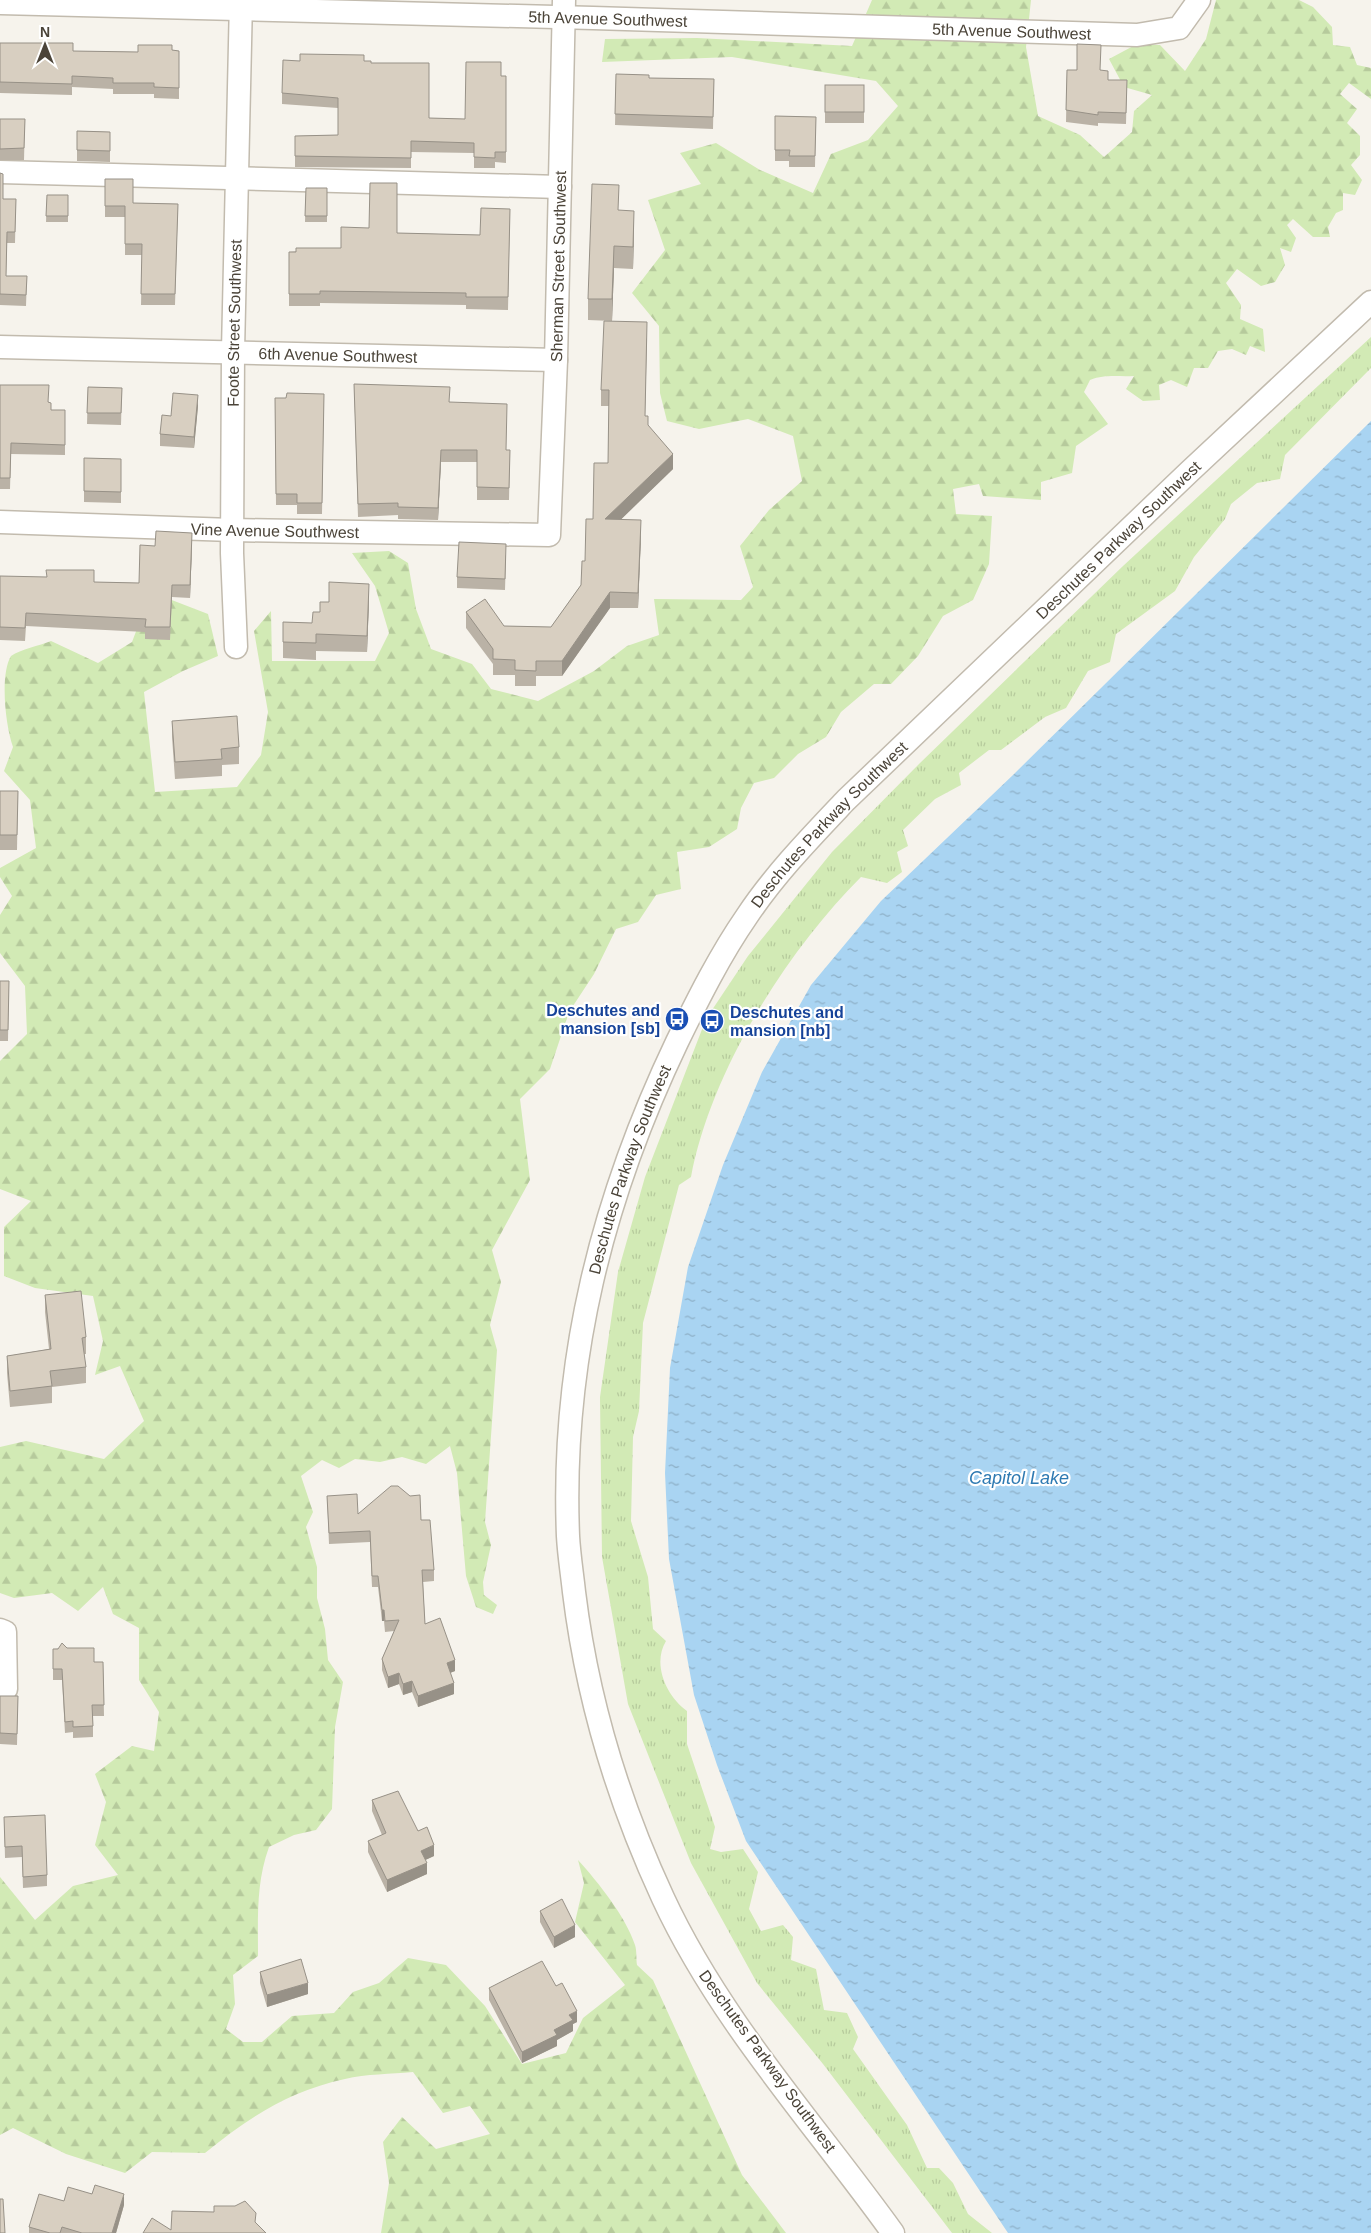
<svg xmlns="http://www.w3.org/2000/svg" width="1371" height="2233" viewBox="0 0 1371 2233" font-family="Arial,sans-serif">
<defs>
<pattern id="forest-firs" width="22" height="20" patternUnits="userSpaceOnUse" patternTransform="scale(1.25)"><rect width="22" height="20" fill="#d2eab5"/><path d="M5 1l3.5 6h-7zM16 11l3.5 6h-7z" fill="#b6ca9c"/></pattern>
<pattern id="park-tufts" width="24" height="20" patternUnits="userSpaceOnUse" patternTransform="scale(1.25)"><rect width="24" height="20" fill="#d2eab5"/><path d="M3 7l-1-3M5 7V3M7 7l1-3M15 17l-1-3M17 17v-4M19 17l1-3" fill="none" stroke="#b6ca9c"/></pattern>
<pattern id="water-ripples" width="26" height="14" patternUnits="userSpaceOnUse" patternTransform="scale(1.25)"><rect width="26" height="14" fill="#a9d4f2"/><path d="M2 4q2-2 4 0t4 0M15 11q2-2 4 0t4 0" fill="none" stroke="#8caec5"/></pattern>
</defs>
<rect width="100%" height="100%" fill="#f6f3ec"/>
<!-- forest -->
<path fill="url(#forest-firs)" d="M872 0H1031L1026 47 1038 116 1080 135 1104 157 1132 132 1134 111 1152 95 1124 87 1109 59 1137 44 1160 45 1185 71 1206 39 1216 0H1299L1313 7 1332 27 1333 45 1350 47 1357 65 1371 68V99L1349 83 1340 94 1357 109 1347 123 1360 136V155L1351 165 1362 180 1355 195 1343 193V210L1336 213 1328 227 1330 237H1313L1293 219 1287 225 1296 238 1291 252 1280 248 1285 265 1275 282 1261 286 1237 269 1226 283 1241 305 1240 319 1263 329 1265 352 1250 346 1246 355 1232 349 1218 351 1208 368H1194L1187 387 1171 380 1159 385 1160 400 1143 401 1126 389 1134 376C1117 377 1106 374 1090 380L1084 392 1108 424 1076 446 1072 473 1041 482V500L983 496 979 484 953 489 956 514 992 516 989 564 973 600 943 616 918 656 891 684H874L841 712 826 737 798 754 774 778 754 783 741 808 737 829 709 847 677 852 681 889 656 895 638 922 616 929 594 974 569 1012 550 1069 520 1099 530 1180 492 1250 501 1282 490 1325 497 1350 485 1522 491 1545 483 1582 484 1595 497 1605 493 1614 476 1607 466 1576 457 1473 450 1446 426 1464 402 1457 380 1462 355 1459 339 1468 322 1460 301 1476 313 1512 306 1527 317 1567V1598L325 1629 328 1660 343 1682 335 1727 332 1809 316 1830 294 1835 269 1847C256 1883 258 1918 258 1956L233 1975 235 2004 226 2029 243 2042H262L292 2016 334 2013 353 1992 379 1983 408 1958 446 1965 485 2006 522 2064 566 2053 583 2018 625 1985 575 1922 584 1883 578 1860C598 1882 626 1917 635 1945 637 1951 636 1959 637 1965L653 1980 742 2175 786 2233H381L389 2183 383 2142 402 2117 436 2149 490 2134 470 2106 443 2113 413 2072C391 2074 366 2074 345 2079 289 2091 248 2118 205 2153L152 2152 125 2173 66 2154 13 2128 0 2135V1877L35 1920 73 1886 118 1875 95 1845 106 1802 95 1774 132 1746 154 1751 159 1712 139 1680V1628L113 1614 103 1587 78 1611 52 1593 14 1598 0 1593V1447L26 1441 104 1459 144 1421 120 1366 95 1375 103 1341 93 1296 35 1288 4 1276V1227L31 1201 0 1189V1061L27 1034 25 986 0 953V915L12 896 0 877V868L36 848 30 800 4 771 13 747C5 724 0 674 11 656 21 649 39 646 51 641L98 663 132 642 151 592 208 614 218 656 183 671 144 692 155 792 237 787 261 755 268 712 254 631 271 611 272 661H375L389 633 375 586 352 553 389 551 408 563 416 609 431 649 472 664 491 689 538 701 594 671 627 646 659 635 654 599 741 600 753 587 740 546 769 510 802 481 793 436 748 419 699 429 667 421 660 393 659 326 632 293 665 250 648 200 701 184 680 153 716 143 760 170 813 193 831 154 868 140 898 106 876 81 732 57 602 62 605 39 697 38 852 46Z"/>
<!-- park -->
<path fill="url(#park-tufts)" d="M1371 337V368L1285 455 1280 479 1257 483 1231 504 1225 519 1194 557 1175 591 1116 634 1110 662 1088 671 1066 708 1045 717 1001 750H989L959 773 961 785 935 799 903 830 908 846 897 852 902 872 887 883 861 877C786 952 711 1071 691 1177L679 1185 643 1323 639 1411 633 1437 631 1521 648 1577 653 1629 666 1641C652 1664 666 1696 687 1711V1744L715 1827 710 1849 721 1852 743 1849 758 1872 749 1909 761 1931 783 1925 793 1937 791 1960 816 1969 824 2010 847 2013 858 2037 853 2049 907 2125 927 2168H939L953 2183 968 2214 992 2233H952L823 2064 757 1983 691 1863 628 1704 602 1557 600 1397 618 1272 645 1177 706 1019 748 956 832 852 920 763 1123 566Z"/>
<!-- water -->
<path fill="url(#water-ripples)" d="M1371 421V2233H1008L746 1841 717 1765 694 1695 669 1559 665 1473 670 1368 688 1267 723 1165 762 1072 811 985 881 901 1013 775Z"/>
<g fill="none" stroke-linecap="round" stroke-linejoin="round">
<!-- minor casing -->
<g stroke="#c2bbae" stroke-width="25">
<g id="minor">
<path id="s1" d="M0 3 593 18 1137 35 1179 28 1199 0"/>
<path d="M0 172 560 187"/>
<path id="s2" d="M0 347 556 360"/>
<path id="s3" d="M0 522 232 530 549 535 556 360 564 0"/>
<path id="s4" d="M236 647 232 553 233 351 241 0"/>
<path d="M0 1630 5 1632 6 1689"/>
<path id="s5" d="M893 2233C814 2123 720 2021 663 1898 618 1801 587 1698 574 1592 572 1573 569 1555 568 1536 561 1361 602 1199 677 1042 698 999 720 955 747 916 775 874 811 837 846 800L1189 472 1371 302"/>
</g>
</g>
<!-- minor -->
<use href="#minor" stroke="#fff" stroke-width="22"/>
</g>
<!-- wall -->
<g fill="#bab2a6">
<path d="M0 43 73 51 138 52 172 50 179 51V99L154 98V94H113V89L72 87V95L0 93Z"/>
<path d="M300 61H364L371 63 429 118 465 119 501 76H506V163L495 162V168H474V153L411 152V168L295 167V136L338 135V108L282 104V93Z"/>
<path d="M1067 70 1101 71 1108 80H1127L1126 124 1098 123V126L1066 122Z"/>
<path d="M616 74 649 78 714 79 713 129 615 125Z"/>
<rect x="825" y="85" width="39" height="38"/>
<path d="M775 116 816 117 815 167H789V161H775Z"/>
<path d="M0 119H25L24 160H0Z"/>
<path d="M77 131 110 132V162L77 161Z"/>
<path d="M0 173 3 199H16L15 243H7L6 276H27L26 306 0 305Z"/>
<path d="M105 179 133 203 178 204 175 305H141L142 255H125V217H105Z"/>
<path d="M306 188H327V222H305Z"/>
<path d="M47 195H68V222H46Z"/>
<path d="M510 209 508 310 466 309V305L320 303V306H289V252L341 248 397 233 480 235Z"/>
<path d="M619 210 634 232 633 269 614 268 612 321 588 320V299Z"/>
<path d="M647 338 645 416 648 426 673 469 620 520 641 536 638 608H610L562 676H536V686H515V675H493V664L466 628V612L504 626 551 627 581 585 593 519 608 463 609 406H601V390Z"/>
<path d="M354 384 450 402 506 450H510L509 500H477V462H441L438 520 398 519V515L358 517Z"/>
<path d="M0 385 49 402 51 410H65V455L11 454 10 489H0Z"/>
<path d="M88 387 122 388 121 425 87 424Z"/>
<path d="M324 394 322 514H297V505H276L275 398H286Z"/>
<path d="M198 406 194 448 160 446V434L171 416Z"/>
<path d="M84 458 121 459V503L84 502Z"/>
<path d="M192 545 190 598 172 597 170 640 145 639V632L26 626 25 641 0 640V576L94 582 139 583 155 546Z"/>
<path d="M506 555 505 590 457 588V577Z"/>
<path d="M369 600 367 652 316 651V660L283 658V622L312 623 320 612Z"/>
<path d="M172 721 239 747V764L222 765V776L175 779 172 737Z"/>
<path d="M0 791H18L17 850H0Z"/>
<path d="M0 981H9L8 1041H0Z"/>
<path d="M45 1295 86 1337V1354H84L86 1367V1383L52 1387V1403L10 1407 7 1373V1356L49 1349 45 1312Z"/>
<path d="M327 1496 358 1514 421 1520 434 1570V1581L423 1582 425 1624 455 1671 450 1673 454 1694 418 1707 412 1692 403 1695 399 1684 388 1688 382 1670V1659L394 1631 385 1632 384 1621H382L378 1587H372L370 1542 329 1544Z"/>
<path d="M67 1648 94 1662H103L104 1716H93V1737L73 1738V1732L65 1733 62 1680H53V1649Z"/>
<path d="M0 1696H18L17 1745 0 1744Z"/>
<path d="M372 1800 418 1831 434 1856 425 1860 427 1874 387 1892 368 1852V1841L382 1835 372 1811Z"/>
<path d="M4 1817 47 1875V1886L23 1888 22 1857 5 1858Z"/>
<path d="M540 1911 575 1937 554 1948 540 1922Z"/>
<path d="M260 1972 308 1994 267 2007 260 1983Z"/>
<path d="M556 1986 577 2022 573 2024V2031L557 2040V2046L522 2063 489 2000V1988Z"/>
<path d="M64 2201 124 2205 116 2233H29V2227Z"/>
</g>
<!-- shaded-wall -->
<g fill="#979187">
<path d="M634 211V232L633 269V247Z"/>
<path d="M614 246V268L612 321V299Z"/>
<path d="M198 395V406L194 448V437Z"/>
<path d="M441 450V462L438 520V508Z"/>
<path d="M673 454V469L605 535V519Z"/>
<path d="M641 520V536L638 608V593Z"/>
<path d="M192 533V545L190 598V585Z"/>
<path d="M369 584V600L367 652V636Z"/>
<path d="M610 592V608L562 676V661Z"/>
<rect x="382" y="1610" width="2" height="11"/>
<path d="M455 1660V1671L447 1674V1663Z"/>
<path d="M399 1673V1684L388 1688V1677Z"/>
<path d="M412 1681V1692L403 1695V1684Z"/>
<path d="M454 1683V1694L418 1707V1696Z"/>
<path d="M434 1845V1856L421 1862V1851Z"/>
<path d="M427 1863V1874L387 1892V1880Z"/>
<path d="M575 1925V1937L554 1948V1937Z"/>
<path d="M308 1983V1994L267 2007V1995Z"/>
<path d="M577 2011V2022L573 2024V2031L557 2040V2046L522 2063V2052L554 2030 569 2015Z"/>
<path d="M124 2194V2205L116 2233H112Z"/>
</g>
<!-- building -->
<g fill="#d8cfc1" stroke="#979187">
<path d="M0 43H73V51L138 52V45H172V50L179 51V88L154 87V83H113V78L72 76V84L0 82Z"/>
<path d="M1077 44 1101 45 1100 70 1108 71V80H1127L1126 113 1098 112V115L1066 110 1067 70H1077Z"/>
<path d="M300 54 364 55V61H371V63H429V118L465 119 466 62H501V76H506V152H495V158L474 157V143L411 141V158L295 156V136L338 135V98L282 93 283 60 300 61Z"/>
<path d="M616 74 649 75V78L714 79 713 117 615 114Z"/>
<rect x="825" y="85" width="39" height="27"/>
<path d="M775 116 816 117 815 156H789L790 150H775Z"/>
<path d="M0 119H25L24 148 0 149Z"/>
<path d="M77 131 110 132V151L77 150Z"/>
<path d="M0 173 3 174V199H16L15 232H7L6 276H27L26 295 0 294Z"/>
<path d="M105 179H133V203L178 204 175 294H141L142 244H125V206H105Z"/>
<path d="M370 183H397V233L480 235 481 208 510 209 508 297H466V293L320 291V294H289V252H296V248H341V227L369 228Z"/>
<path d="M592 184 619 185 618 210 634 211 633 247 614 246 612 299H588Z"/>
<path d="M306 188H327V216H305Z"/>
<path d="M47 195H68V216H46Z"/>
<path d="M604 321 647 322 645 416H648V425L673 454 605 519 641 520 638 593 610 592 562 661H536V671L515 670V660L493 659V649L466 612 485 599 504 626 551 627 581 585 582 561H585L586 519H593L594 463H608L609 390H601Z"/>
<path d="M354 384 450 387 449 402 507 404 506 450H510L509 488 477 487V450H441L438 508 398 507V503L358 504Z"/>
<path d="M0 385H49L48 402 51 403V410H65V445L11 443 10 478H0Z"/>
<path d="M88 387 122 388 121 413H87Z"/>
<path d="M173 393 198 395 194 437 160 434 162 415 171 416Z"/>
<path d="M287 393 324 394 322 503H297V494H276L275 398H286Z"/>
<path d="M84 458 121 459V492L84 491Z"/>
<path d="M156 531 192 533 190 585H172L170 627H145L146 619 26 613 25 628 0 627V576L47 577 46 570H94V582L139 583 140 545 155 546Z"/>
<path d="M459 542 506 544 505 579 457 577Z"/>
<path d="M329 582 369 584 367 636 316 634V643L283 642V622L312 623 313 612H320V602H329Z"/>
<path d="M237 716 239 747 221 749 222 759 175 762 172 721Z"/>
<path d="M0 791H18L17 835H0Z"/>
<path d="M0 981H9L8 1030H0Z"/>
<path d="M81 1291 86 1337 82 1338 86 1367 50 1371 52 1386 10 1391 7 1356 51 1349 45 1295Z"/>
<path d="M391 1486H398L410 1496 420 1495 421 1520H430L434 1570H422L425 1624 440 1618 455 1660 447 1663 454 1683 418 1696 412 1681 403 1684 399 1673 388 1677 382 1659 399 1620 385 1621 384 1610H382L378 1576H372L370 1531 329 1533 327 1496 357 1494 358 1514Z"/>
<path d="M62 1643 67 1648H94V1662H103L104 1705H92L93 1726 73 1727V1721L65 1722 62 1669H53V1649H58Z"/>
<path d="M0 1696H18L17 1734 0 1733Z"/>
<path d="M398 1791 418 1831 427 1827 434 1845 421 1851 427 1863 387 1880 368 1841 386 1833 372 1800Z"/>
<path d="M45 1815 47 1875 23 1877 22 1846 5 1847 4 1817Z"/>
<path d="M562 1899 575 1925 554 1937 540 1911Z"/>
<path d="M301 1959 308 1983 267 1995 260 1972Z"/>
<path d="M542 1961 556 1986 562 1983 577 2011 569 2015 573 2020 554 2030 557 2035 522 2052 489 1988Z"/>
<path d="M95 2185 124 2194 112 2233H82L62 2227 60 2233H50L29 2227 39 2194 64 2201 68 2187 92 2194Z"/>
<path d="M0 2199H3L5 2233H0Z"/>
<path d="M245 2201 256 2213 255 2222 266 2233H143L152 2218 171 2230 172 2211 214 2212V2206H235Z"/>
</g>
<!-- icons -->
<defs>
<g id="bus-disc" transform="scale(1.25)"><circle r="9.5" fill="#1a4fb4" stroke="#fff"/><path d="M-5-6H5V4H4V6H2V4H-2V6H-4V4H-5ZM-3.5-4V0h7V-4ZM-3.5 1.2v1.5H-2V1.2ZM2 1.2v1.5H3.5V1.2Z" fill="#fff"/></g>
</defs>
<g fill-rule="evenodd">
<use href="#bus-disc" x="677" y="1019"/>
<use href="#bus-disc" x="712" y="1021"/>
</g>
<g text-anchor="middle" stroke-width="4.5" stroke-linejoin="round" paint-order="stroke">
<!-- street labels -->
<g font-size="16" fill="#4b4439" stroke="#fff">
<text dy="6" stroke="none"><textPath href="#s1" startOffset="608">5th Avenue Southwest</textPath></text>
<text dy="6" stroke="none"><textPath href="#s1" startOffset="1012">5th Avenue Southwest</textPath></text>
<text dy="6" stroke="none"><textPath href="#s3" startOffset="818">Sherman Street Southwest</textPath></text>
<text dy="6" stroke="none"><textPath href="#s4" startOffset="324">Foote Street Southwest</textPath></text>
<text dy="6" stroke="none"><textPath href="#s2" startOffset="338">6th Avenue Southwest</textPath></text>
<text dy="6" stroke="none"><textPath href="#s3" startOffset="275">Vine Avenue Southwest</textPath></text>
<text dy="6" stroke="none"><textPath href="#s5" startOffset="1968">Deschutes Parkway Southwest</textPath></text>
<text dy="6" stroke="none"><textPath href="#s5" startOffset="1562">Deschutes Parkway Southwest</textPath></text>
<text dy="6" stroke="none"><textPath href="#s5" startOffset="1158">Deschutes Parkway Southwest</textPath></text>
<text transform="translate(768 2061) rotate(54)" y="6">Deschutes Parkway Southwest</text>
</g>
<!-- transit labels -->
<g font-size="16" font-weight="bold" fill="#164399" stroke="#fff" text-anchor="end">
<text x="660" y="1016">Deschutes and<tspan x="660" dy="18">mansion [sb]</tspan></text>
<text x="730" y="1018" text-anchor="start">Deschutes and<tspan x="730" dy="18">mansion [nb]</tspan></text>
</g>
<!-- water labels -->
<g font-size="18" font-style="italic" fill="#2e7ab2" stroke="#fff">
<text x="1019" y="1484">Capitol Lake</text>
</g>
</g>
<!-- north arrow -->
<g transform="translate(45 45)" stroke="#ffffff" stroke-width="4" paint-order="stroke">
<path d="M0-4L9 19L0 12L-9 19Z" fill="#4b4439"/>
<text y="-8" font-size="14" font-weight="bold" text-anchor="middle" fill="#4b4439">N</text>
</g>
</svg>
